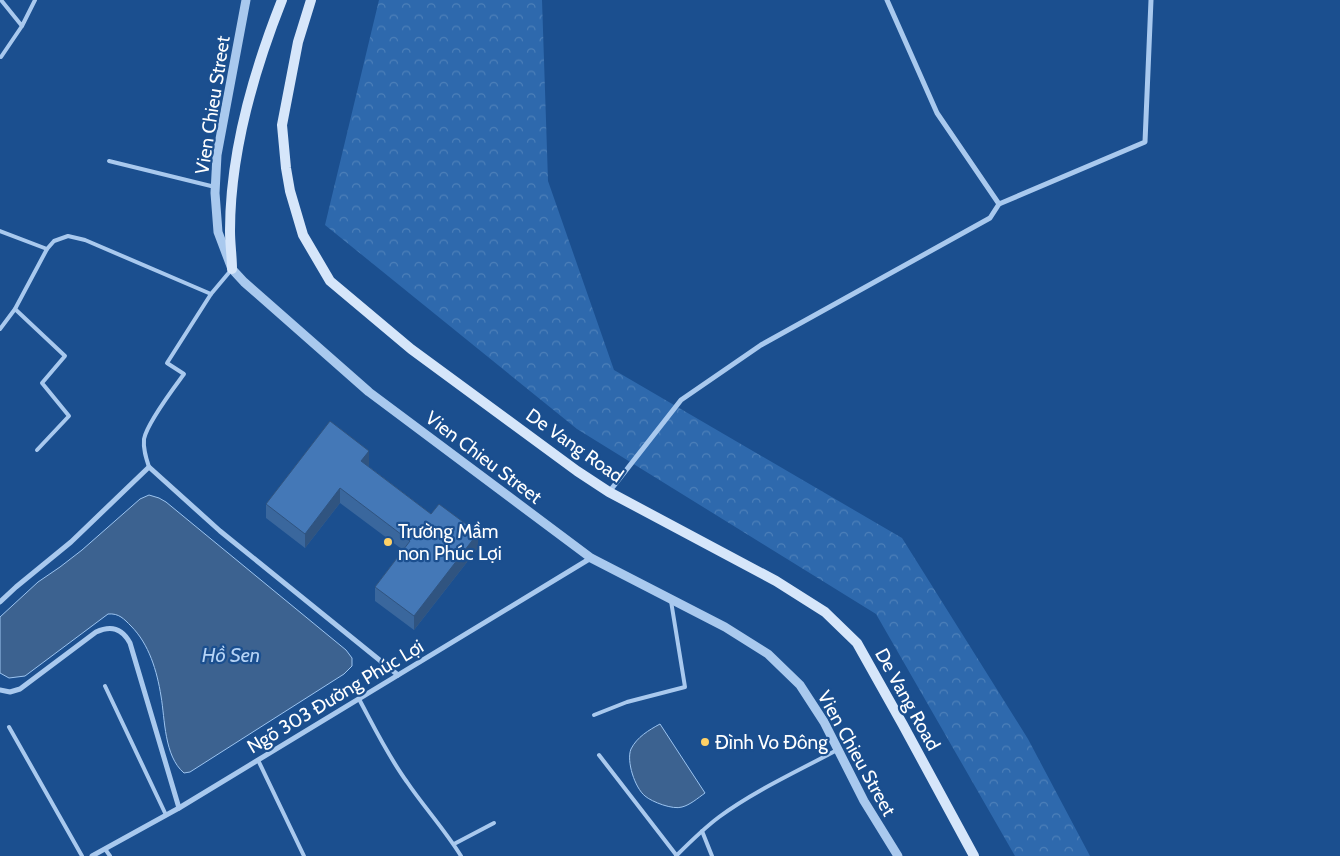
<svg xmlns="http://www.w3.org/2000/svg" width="1340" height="856" viewBox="0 0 1340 856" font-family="Cabin,sans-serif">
<defs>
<pattern id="forest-crowns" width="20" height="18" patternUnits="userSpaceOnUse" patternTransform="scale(1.25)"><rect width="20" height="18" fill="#2e69ad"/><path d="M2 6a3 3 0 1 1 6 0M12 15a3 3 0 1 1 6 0" fill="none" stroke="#4d80b9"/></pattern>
</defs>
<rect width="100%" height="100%" fill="#1b4f8f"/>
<!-- forest -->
<path fill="url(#forest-crowns)" d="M379 0H542L548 181 614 370 902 538 1028 739 1090 856H1015L876 614 577 429 325 225Z"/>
<!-- water -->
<g fill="#3c6290" stroke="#9cc4f0">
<path d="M149 495 159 498 166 502 346 650 352 658V666L344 674 190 772 184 773C164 756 165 719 161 696 157 671 149 644 131 626 124 619 119 613 108 614L25 676 9 678 0 673V617L38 582 60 567 82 550 140 499Z"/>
<path d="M660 724 705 793C698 798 690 805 682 807 673 810 652 802 645 796 635 788 626 761 631 749 637 737 649 730 660 724Z"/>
</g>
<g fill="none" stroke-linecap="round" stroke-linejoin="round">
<!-- service -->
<g stroke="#a9c9ee" stroke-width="4">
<path d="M1 0 22 26 35 0"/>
<path d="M1 57 22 26"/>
<path d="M109 161 215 187"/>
<path d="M0 231 47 249 54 241 68 236 85 240 211 294 232 269"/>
<path d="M15 309 65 356 42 383 69 416 37 450"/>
<path d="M0 329 15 309 47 249"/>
<path d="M149 467C146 458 143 449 144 439 147 423 173 389 184 374L167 363 211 294"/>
<path d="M105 686 166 815"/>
<path d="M359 699C374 727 388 756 407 782 424 807 445 830 461 856"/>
<path d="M594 715 627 702 685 687 671 601"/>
<path d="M9 727 82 856"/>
<path d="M599 755 677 856"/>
<path d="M258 760 304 856"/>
<path d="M702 831 712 856"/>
<path d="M454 844 494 823"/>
<path d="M105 849 110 856"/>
<path d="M676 856C690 842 703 829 719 817 754 791 798 771 837 750"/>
</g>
<!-- minor -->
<g stroke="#a9c9ee" stroke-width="5">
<path d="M887 0 937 113 999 204"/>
<path d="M609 492 681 400 761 345 990 218 999 204 1145 142 1151 0"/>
<path d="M0 602 16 587 71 542 149 467 220 531 398 675"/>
<path d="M0 690 10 692 20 689 96 632C111 625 122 628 130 643L179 808"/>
<path d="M92 856 179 808 591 558"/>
</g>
<!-- tertiary -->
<path stroke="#a9c9ee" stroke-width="9" d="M246 0 217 155 215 193 218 232 232 269 244 282 369 392 591 558 725 627 768 654 800 685 824 722 864 801 898 856"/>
<!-- secondary -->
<g stroke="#d6e6fa" stroke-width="10">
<path d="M311 0 298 42 282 125 286 168 290 191 303 235 330 281 411 349 577 471 609 492 776 581 825 612 857 643 903 725 974 856"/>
<path d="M232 269C232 257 230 244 230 231 230 152 253 73 282 0"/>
</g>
</g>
<!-- wall -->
<path fill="#3a679d" d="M369 465 368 466 431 514 478 548 414 630 375 601V587L403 550 340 503 305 548 266 518V504Z"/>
<!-- shaded-wall -->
<g fill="#305480">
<path d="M369 451V465L361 475V461Z"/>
<path d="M340 488V503L305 548V534Z"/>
<path d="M478 533V548L414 630V616Z"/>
</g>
<!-- building -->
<path fill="#4478b7" stroke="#305480" d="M330 421 369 451 361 461 431 514 439 504 478 533 414 616 375 587 410 541 340 488 305 534 266 504Z"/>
<!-- markers -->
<g fill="#ffd166" stroke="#1b4f8f" stroke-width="2">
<circle cx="388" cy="542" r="5"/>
<circle cx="705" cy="742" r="5"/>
</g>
<g text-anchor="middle" stroke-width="4.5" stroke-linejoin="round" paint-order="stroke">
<!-- street labels -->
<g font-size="19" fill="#fff" stroke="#1b4f8f">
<text transform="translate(212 105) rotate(-81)" y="7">Vien Chieu Street</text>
<text transform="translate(575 445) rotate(35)" y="7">De Vang Road</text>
<text transform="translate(484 457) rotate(37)" y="7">Vien Chieu Street</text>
<text transform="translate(335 696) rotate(-31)" y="7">Ngõ 303 Đường Phúc Lợi</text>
<text transform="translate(908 699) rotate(61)" y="7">De Vang Road</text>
<text transform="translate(857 753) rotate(61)" y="7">Vien Chieu Street</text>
</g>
<!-- poi labels -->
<g font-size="19" fill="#fff" stroke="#1b4f8f" text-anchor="start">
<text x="398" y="538">Trường Mầm<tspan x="398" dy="22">non Phúc Lợi</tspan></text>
<text x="715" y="749">Đình Vo Đông</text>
</g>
<!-- water labels -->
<g font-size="20" font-style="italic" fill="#b5d3f5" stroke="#1b4f8f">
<text x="231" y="662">Hồ Sen</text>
</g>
</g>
</svg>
